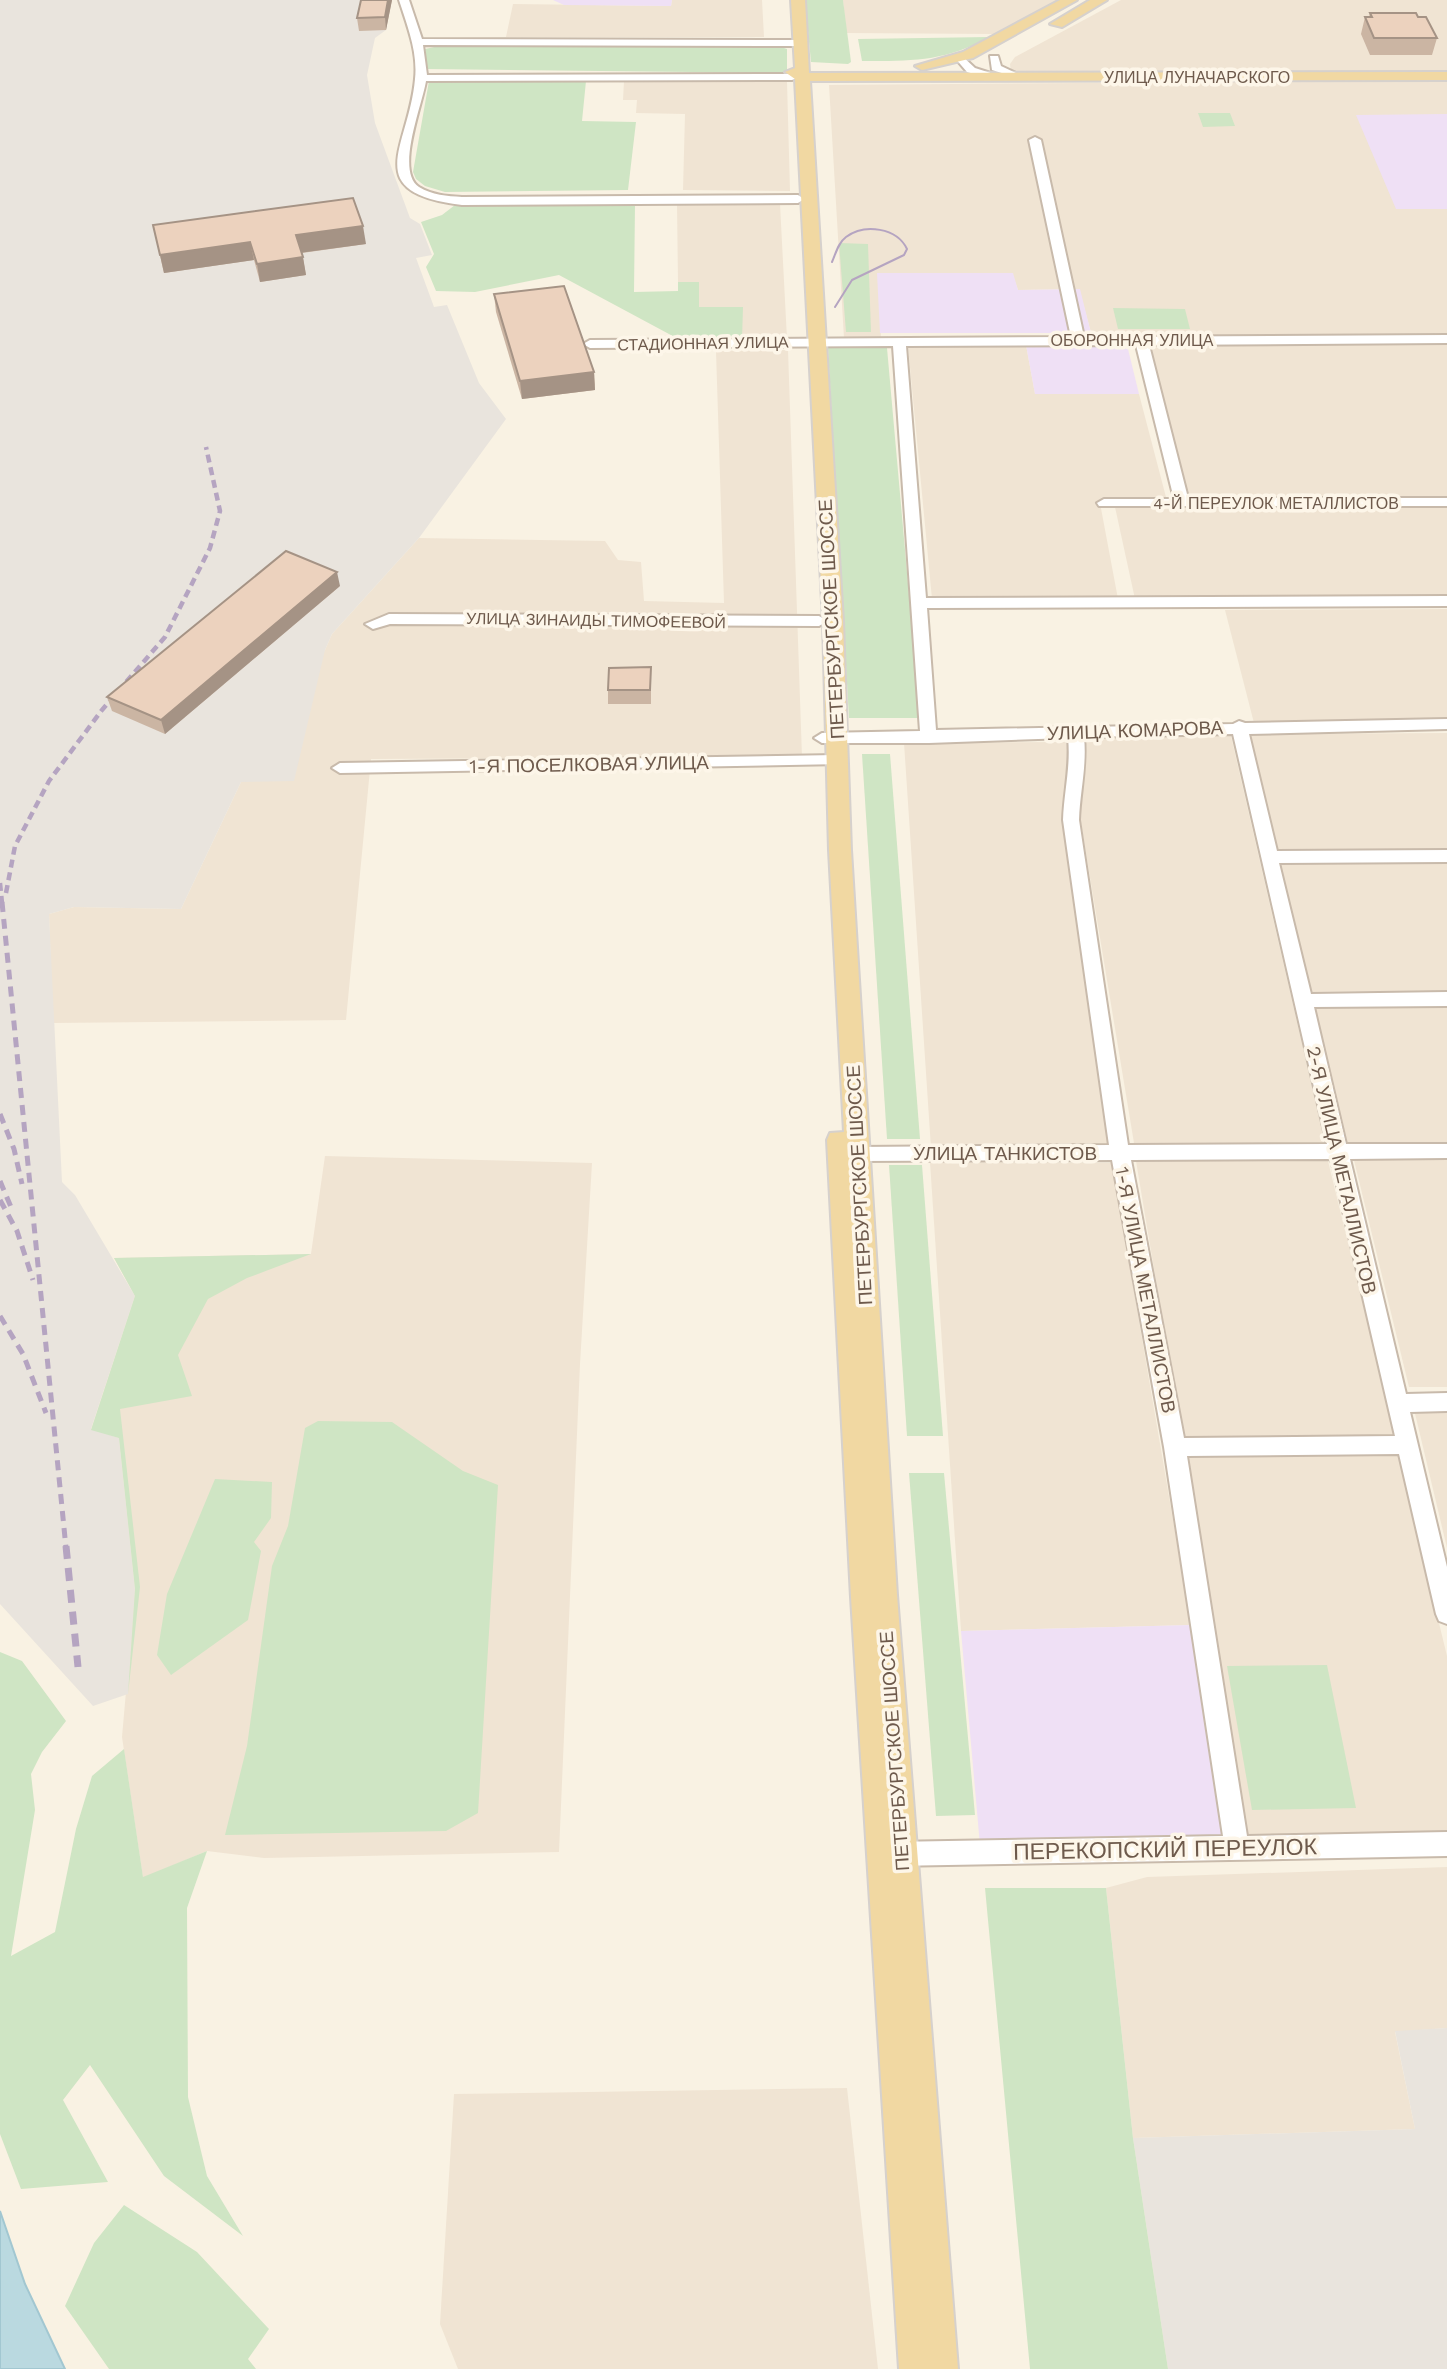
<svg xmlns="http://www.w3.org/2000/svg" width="1447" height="2369" viewBox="0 0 1447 2369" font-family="'Work Sans',sans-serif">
<rect width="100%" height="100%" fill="#f9f2e3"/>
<!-- residential -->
<g fill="#f0e4d3">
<path d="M672 0H762L764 37H506L513 4 671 6Z"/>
<path d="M843 0H1058L994 34 846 33Z"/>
<path d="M1121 0H1447V72H1011L1010 64 1015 57Z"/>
<path d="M1447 80V335L1092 336 1079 289 1018 290 1012 273H878L881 338H844L829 85Z"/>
<path d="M624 81 787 82 790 191 683 190 685 114 636 113 637 100H623Z"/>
<path d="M677 204H780L787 339 742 340 699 307V282H678Z"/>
<path d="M1447 344V497L1185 498 1146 346Z"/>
<path d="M1026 345 1035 394H1139L1167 501 1100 503 1118 599H932L908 346Z"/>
<path d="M788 350 802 757 371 759 346 1020 53 1023 49 914 74 907 181 909 241 782 325 650 332 634 419 538 605 541 618 560 641 562 644 601 724 603 716 351Z"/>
<path d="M1447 506V597L1135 599 1115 507Z"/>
<path d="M1447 609V720L1254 723 1225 610Z"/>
<path d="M1447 733V851H1276L1246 734Z"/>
<path d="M1082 735 1231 736 1325 1144 1134 1143 1076 793Z"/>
<path d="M1068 742 1071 774 1063 796 1110 1145 931 1148 904 743Z"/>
<path d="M1447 863V991L1312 992 1279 864Z"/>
<path d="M1312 1004H1447V1145H1347Z"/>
<path d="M325 1156 592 1163 580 1364 559 1852 264 1858 207 1851 143 1878 122 1737 135 1589 119 1438 91 1430 135 1296 114 1258 311 1254Z"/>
<path d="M1353 1156H1447V1387H1409Z"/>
<path d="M1136 1161H1328L1395 1435 1182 1437Z"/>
<path d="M930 1162 1112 1163 1191 1625 961 1631Z"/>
<path d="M1413 1405H1447V1548Z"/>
<path d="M1397 1451 1447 1656V1834L1247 1838 1187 1455Z"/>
<path d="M1447 1867V2028L1395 2032 1415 2129 1133 2138 1106 1888 1147 1877Z"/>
<path d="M847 2088 878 2369H458L440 2324 454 2094Z"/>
</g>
<!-- industrial -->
<g fill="#e9e4dd">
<path d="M0 0H391L386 30 375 38 367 75 375 123 410 218 420 224 432 255 416 258 434 307 447 305 479 383 506 419 419 538 332 634 325 650 294 781 241 782 181 909 74 907 49 914 62 1182 75 1195 135 1296 91 1429 119 1438 135 1589 128 1694 93 1706 0 1604Z"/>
<path d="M1447 2028V2369H1168L1133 2138 1415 2129 1395 2031Z"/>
</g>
<!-- education -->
<g fill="#efe0f5">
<path d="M553 0H672L671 6 564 5Z"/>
<path d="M1447 114V209H1396L1356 115Z"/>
<path d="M877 273H1013L1018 290 1080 289 1091 333H880Z"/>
<path d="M1026 345H1127L1139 394H1035Z"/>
<path d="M1191 1625 1224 1838 980 1845 961 1631Z"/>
</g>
<!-- green -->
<g fill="#cfe5c4">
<path d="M805 0H843L851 62 848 64 811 62Z"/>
<path d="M989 37C945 62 911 61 862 61L858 39Z"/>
<path d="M439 46H778L787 49V73L427 69 425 49Z"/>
<path d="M429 81H586L582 121 636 122 628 190 445 192 425 186 416 179 413 172Z"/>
<path d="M1198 113H1230L1235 126 1203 127Z"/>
<path d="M455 205H635L634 292 678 291V282H699V307H743L742 340 682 341 559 275 475 292 436 291 426 267 434 254 421 222 442 215Z"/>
<path d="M839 243 868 244 871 332H846Z"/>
<path d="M1113 308 1185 309 1190 329H1118Z"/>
<path d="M828 348H887L920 718H849Z"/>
<path d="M862 754H890L920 1139H887Z"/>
<path d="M889 1165H922L943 1436H907Z"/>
<path d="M311 1254 247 1278 208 1299 178 1355 192 1396 120 1409 140 1587 128 1694 135 1589 119 1438 91 1430 135 1296 114 1258Z"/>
<path d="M318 1421 392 1422 463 1471 498 1485 478 1813 446 1831 225 1835 247 1746 272 1566 288 1526 305 1428Z"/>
<path d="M909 1473H944L975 1815 936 1816Z"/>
<path d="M215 1479 272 1482 271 1518 254 1542 261 1551 248 1620 171 1675 157 1655 167 1594Z"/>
<path d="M0 1652 22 1661 66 1721 42 1752 31 1774 35 1810 11 1956 55 1932 76 1829 92 1776 124 1749 143 1877 207 1851 187 1908 188 2097 207 2176 243 2236 164 2176 90 2065 63 2100 108 2182 21 2189 0 2134Z"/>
<path d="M1327 1665 1356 1808 1252 1810 1227 1666Z"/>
<path d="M985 1888H1106L1133 2138 1168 2369H1030Z"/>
<path d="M124 2205 197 2252 269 2329 248 2359 256 2369H109L65 2306 94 2243Z"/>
</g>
<!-- water -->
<path fill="#bad9e0" stroke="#a2c7d1" stroke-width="2" d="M0 2211 25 2284 65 2369H0Z"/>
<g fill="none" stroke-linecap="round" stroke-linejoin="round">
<!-- minor casing -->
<g stroke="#c8baab" stroke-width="4">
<g id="minor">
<path d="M399 0H409L422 39 800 40 805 43 800 46 423 45 427 75 792 74 798 77 792 80 426 81C422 106 395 171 419 187 432 195 447 196 462 197L798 195 804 199 798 203 462 205C358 192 409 148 415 79 418 52 407 25 399 0Z"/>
<path d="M961 55 975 68 1003 77 997 80 967 72 955 58Z"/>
<path d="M990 56H998L1001 66 1018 74V78L992 70Z"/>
<path d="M1035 137 1041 140 1084 337 1447 335V343L1149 345 1188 498H1447V506H1099L1097 503 1104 499H1174L1136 345 906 346 926 598 1447 596V606L927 608 936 730 1233 724 1239 721 1245 723 1447 719V729L1249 734 1277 851 1447 850V862L1279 863 1311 994 1447 992V1006L1314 1007 1346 1144H1447V1158L1350 1159 1406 1394 1447 1393V1411L1410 1412 1447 1567V1624L1439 1621 1436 1614 1399 1454 1187 1456 1247 1836 1447 1832V1856L892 1866 883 1862 880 1854 883 1846 892 1842 1223 1836 1164 1447 1112 1160 857 1161 850 1159 847 1154 850 1149 857 1147 1109 1145 1063 820C1064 791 1071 766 1068 738L929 743H822L814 738 822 733 920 731 893 346 590 348 583 344 590 340 1071 337 1029 140ZM1233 734 1327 1144 1128 1145 1079 820C1080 791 1087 766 1084 737ZM1331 1159 1395 1436 1184 1438 1131 1160Z"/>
<path d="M389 614 819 616 827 621 819 626 390 624 373 629 365 624Z"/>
<path d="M837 755 845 760 843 764 340 773 332 768 340 763Z"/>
</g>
</g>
<!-- major casing -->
<g stroke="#d6d1cd" stroke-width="4">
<g id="major">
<path d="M791 0H805L809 73 1447 72V80L810 81 843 621 851 850 897 1595 958 2369H899L851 1597 827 1140 830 1133 844 1132 829 850 823 621 795 79 785 72 795 68Z"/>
<path d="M1060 0H1077L973 58 922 70 915 66 963 52Z"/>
<path d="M1090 0H1107L1062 27 1050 24Z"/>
</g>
</g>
<!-- minor -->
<use href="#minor" fill="#fff" fill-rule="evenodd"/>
<!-- major -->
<use href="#major" fill="#f1d8a2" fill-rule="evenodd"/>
<!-- tram -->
<path stroke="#b5a4c1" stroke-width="2" d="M832 262C836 253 838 243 846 237 865 223 897 228 907 249L904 255 852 280 835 307"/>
<!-- rail-far2 -->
<g stroke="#b5a4c1" stroke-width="4.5" stroke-dasharray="8 5" stroke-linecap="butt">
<path d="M0 883 2 903"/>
<path d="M6 893 15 846 49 781 102 710 165 637 210 548 220 511 206 447"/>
</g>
<!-- rail-far1 -->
<g stroke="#b5a4c1" stroke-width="5" stroke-dasharray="10 7" stroke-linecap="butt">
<path d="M2 902 66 1548"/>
<path d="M0 1114 14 1149 22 1184"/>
<path d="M0 1181 11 1207"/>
<path d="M0 1200 17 1231 33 1280"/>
<path d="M0 1316 23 1354 46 1413"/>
</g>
<!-- rail -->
<path stroke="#b5a4c1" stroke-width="7" stroke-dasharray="13 9" stroke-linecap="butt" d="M66 1546 78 1667"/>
</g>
<!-- wall -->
<g fill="#cbb5a3">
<path d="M361 0H392L386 30 359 31 357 18Z"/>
<path d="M1370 13 1418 17 1437 38 1432 55H1370L1361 34 1365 17H1369Z"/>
<path d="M153 225 366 244 302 253 306 275 260 282 254 260 164 273Z"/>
<path d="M494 294 594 372 595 390 522 399 496 312Z"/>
<path d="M340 586 165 734 112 711 107 697Z"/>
<path d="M651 667V704H608V690Z"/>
</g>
<!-- shaded-wall -->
<g fill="#a59385">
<path d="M388 0H392L386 30 385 17Z"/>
<path d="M363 226 366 244 299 253 296 235Z"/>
<path d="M250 242 254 260 164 273 160 255Z"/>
<path d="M303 257 306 275 260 282 257 264Z"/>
<path d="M594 372 595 390 522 399 520 381Z"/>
<path d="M337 572 340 586 165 734 161 720Z"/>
</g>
<!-- building -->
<g fill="#ecd2be" stroke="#a59385" stroke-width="2">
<path d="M361 0H388L385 17 357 18Z"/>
<path d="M1370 13H1416L1418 17H1426L1437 38H1374L1365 17H1372Z"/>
<path d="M353 198 363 226 296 235 303 257 257 264 250 242 160 255 153 225Z"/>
<path d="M564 286 594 372 520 381 494 294Z"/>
<path d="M286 551 337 572 161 720 107 697Z"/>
<path d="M651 667 650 690H608L609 668Z"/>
</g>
<g text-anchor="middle" stroke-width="7" stroke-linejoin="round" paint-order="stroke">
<!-- far-street labels -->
<g font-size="16" fill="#6e5a4c" stroke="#fdf6e9">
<text x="1197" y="83">УЛИЦА ЛУНАЧАРСКОГО</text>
<text x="1132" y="346">ОБОРОННАЯ УЛИЦА</text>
<text transform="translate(703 343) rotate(-1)" y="6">СТАДИОННАЯ УЛИЦА</text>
<text x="1276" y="509">4-Й ПЕРЕУЛОК МЕТАЛЛИСТОВ</text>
<text transform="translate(596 620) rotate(1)" y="6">УЛИЦА ЗИНАИДЫ ТИМОФЕЕВОЙ</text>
</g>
<!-- street labels -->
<g font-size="19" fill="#6e5a4c" stroke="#fdf6e9">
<text transform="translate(831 619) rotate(-93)" y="7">ПЕТЕРБУРГСКОЕ ШОССЕ</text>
<text transform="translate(1135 730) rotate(-2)" y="7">УЛИЦА КОМАРОВА</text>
<text transform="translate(589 764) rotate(-1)" y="7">1-Я ПОСЕЛКОВАЯ УЛИЦА</text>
<text x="1005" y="1160">УЛИЦА ТАНКИСТОВ</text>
<text transform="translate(1342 1170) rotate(77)" y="7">2-Я УЛИЦА МЕТАЛЛИСТОВ</text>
<text transform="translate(859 1185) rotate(-93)" y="7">ПЕТЕРБУРГСКОЕ ШОССЕ</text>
<text transform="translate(1146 1290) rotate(79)" y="7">1-Я УЛИЦА МЕТАЛЛИСТОВ</text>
<text transform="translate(894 1751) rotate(-94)" y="7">ПЕТЕРБУРГСКОЕ ШОССЕ</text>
</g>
<!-- near-street labels -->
<g font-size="23" fill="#6e5a4c" stroke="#fdf6e9">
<text transform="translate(1165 1849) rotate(-1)" y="8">ПЕРЕКОПСКИЙ ПЕРЕУЛОК</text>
</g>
</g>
</svg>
